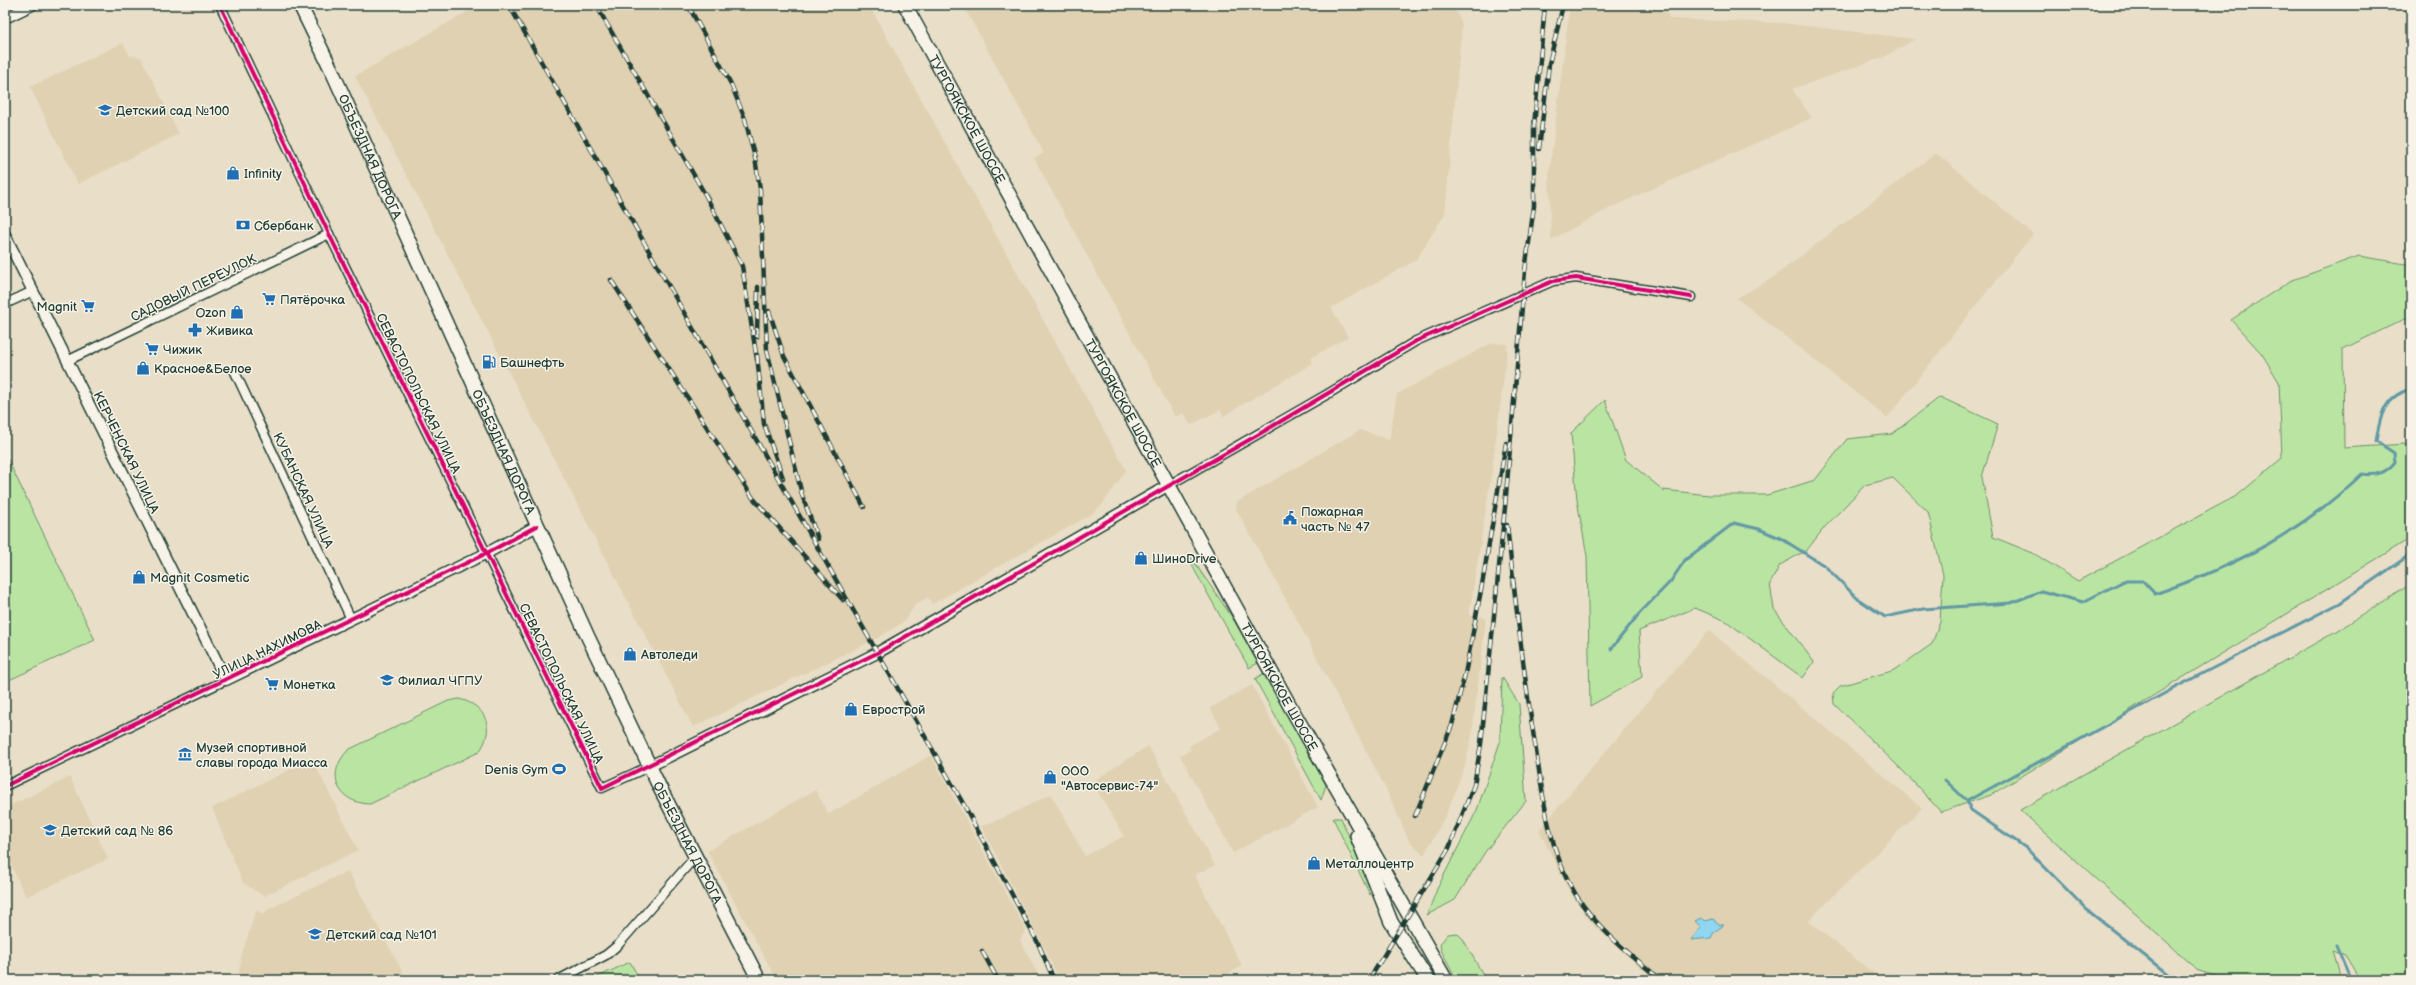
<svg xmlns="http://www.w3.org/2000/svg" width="2416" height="985" viewBox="0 0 2416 985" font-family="'Balsamiq Sans',sans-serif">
<rect width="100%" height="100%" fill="#e9dfc8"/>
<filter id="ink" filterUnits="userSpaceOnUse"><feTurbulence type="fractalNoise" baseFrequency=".025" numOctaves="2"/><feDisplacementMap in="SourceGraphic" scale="8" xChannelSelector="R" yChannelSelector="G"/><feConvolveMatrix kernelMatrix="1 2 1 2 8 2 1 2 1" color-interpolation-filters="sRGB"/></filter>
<g filter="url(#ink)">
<!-- built -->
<g fill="#dfd1b2">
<path d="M479 5H869L1126 470 1103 504 1090 515 932 604 928 597 915 605 905 621 876 639 693 727 355 76Z"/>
<path d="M963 5H1453L1462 24 1445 214 1416 260 1331 308 1348 337 1310 358 1313 363 1223 416 1220 410 1191 425 1183 413 1175 417 1034 158 1044 153Z"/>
<path d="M1570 5H1663L1670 19 1782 23 1915 39 1884 57 1792 89 1812 118 1616 205 1551 240 1549 174Z"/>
<path d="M123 43 130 56 141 57 179 134 78 184 30 87Z"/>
<path d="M1936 153 2033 234 1887 418 1737 298 1772 278Z"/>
<path d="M1492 343 1508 344 1492 470 1469 615 1486 618 1472 735 1465 766 1446 815 1424 855 1409 841 1386 789 1288 603 1236 509 1237 502 1360 430 1389 440 1397 394Z"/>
<path d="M1709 630 1922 808 1808 921 1882 980H1654L1593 925 1568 889 1539 830Z"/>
<path d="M1252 685 1318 807 1233 853 1180 755 1191 750 1189 746 1221 728 1210 708Z"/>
<path d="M1148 746 1215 865 1195 875 1242 966 1216 980H1059L1044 947 981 826 1003 818 1051 794 1085 856 1124 836 1092 782Z"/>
<path d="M931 755 1026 930 1020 940 1041 980H777L707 851 815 790 829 814Z"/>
<path d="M312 759 358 850 264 896 243 883 212 808Z"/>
<path d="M70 777 108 859 26 897 5 852V808Z"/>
<path d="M348 871 407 980H238L242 953 256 911 265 914 267 910Z"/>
</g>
<!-- green -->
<g fill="#b9e4a1" stroke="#6c906a">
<path d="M2359 256 2411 265V316L2343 349 2344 448 2405 444 2411 455V538L1991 795 1941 812 1904 772 1834 704 1833 693 1840 686 1895 670 1932 644 1940 622 1943 575 1928 512 1893 478 1865 485 1824 528 1807 550 1780 565 1770 584 1774 609 1814 662 1803 678 1726 621 1695 608 1639 631 1642 677 1590 706 1587 556 1577 500 1571 433 1605 400 1626 460 1663 490 1709 495H1767L1815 480 1847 439 1892 434 1940 397 1998 424 1982 477 1993 537 2033 553 2078 581 2238 495 2282 458 2279 382 2262 354 2231 320 2290 281Z"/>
<path d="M7 458 95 640 5 682V459Z"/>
<path d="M1188 553 1234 620 1258 663 1249 668 1194 569Z"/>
<path d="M2411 584V980H2360L2345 955 2332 950 2340 980H2231L2199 971 2020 810 2337 631Z"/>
<path d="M1264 673 1326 785 1321 800 1255 679Z"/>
<path d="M1502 677 1519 704 1526 801 1485 852 1455 900 1427 915 1437 889 1477 810 1500 742Z"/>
<path d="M459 699C486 705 496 729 479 752L370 804C337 803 325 774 348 750L448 701Z"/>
<path d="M1333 818H1341L1372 890 1370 895Z"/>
<path d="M1457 933 1463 939 1486 980H1457L1441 950 1440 944 1448 934Z"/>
<path d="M630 962 640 980H591Z"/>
</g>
<!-- water -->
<path fill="#8fd7f0" stroke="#6299a5" d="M1701 918 1706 921 1713 919 1720 925H1724L1714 932 1711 938 1691 940 1701 927 1695 921Z"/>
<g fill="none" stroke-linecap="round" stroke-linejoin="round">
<!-- stream -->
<g stroke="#6299a5" stroke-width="3">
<path d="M1611 649 1639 614 1671 581 1685 560 1734 523 1759 529 1782 539 1825 566 1858 599 1885 617 1923 609 2011 603 2041 591 2083 602 2124 581H2143L2155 594C2235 566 2300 533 2362 474 2377 476 2386 473 2395 462L2394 453 2376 441C2380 416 2384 396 2411 389"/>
<path d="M1945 780 1967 801 2180 685 2340 603 2411 554"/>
<path d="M1967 801 1971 810 2026 848 2086 909 2175 980"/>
<path d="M2336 945 2351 980"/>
</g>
<!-- minor casing -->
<g stroke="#1f3d34" stroke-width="11">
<g id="minor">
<path d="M220 5 329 234 602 788 650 766"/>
<path d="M5 304 33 291"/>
<path d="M67 361 329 234"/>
<path d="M235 372 351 619"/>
<path d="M1169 485 1326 395 1416 341 1553 281 1576 278 1691 297"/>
<path d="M5 786 226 680"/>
<path d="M558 980 606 955 618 945 695 857"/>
</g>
</g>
<!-- tertiary casing -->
<g stroke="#1f3d34" stroke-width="13">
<g id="tertiary">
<path d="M5 18 32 5"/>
<path d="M5 235 226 680 487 553 537 526"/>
<path d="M650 766 877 653 1169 485"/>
</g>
</g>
<!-- primary casing -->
<g stroke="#1f3d34" stroke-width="16">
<g id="primary">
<path id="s1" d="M300 5 332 71 588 637 660 788 759 980"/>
<path id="s2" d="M905 5 1290 706 1446 980"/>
<path d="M1357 836 1391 922 1428 980"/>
</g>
</g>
<!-- minor -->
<use href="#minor" stroke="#f7f3e8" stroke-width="8"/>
<!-- tertiary -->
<use href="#tertiary" stroke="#f7f3e8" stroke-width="10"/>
<!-- primary -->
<use href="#primary" stroke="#f7f3e8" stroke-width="13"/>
<!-- rail casing -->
<g stroke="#1f3d34" stroke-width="4.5">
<g id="rail">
<path d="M509 5 964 805 1038 943 1054 980"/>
<path d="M596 5 706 196 742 266 757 360"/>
<path d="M688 5 731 84 745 119 755 158 760 189 767 350 802 495 818 539"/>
<path d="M1539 149 1549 64 1563 5"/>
<path d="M611 280 753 498 843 600"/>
<path d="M769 311 784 356 864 507"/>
<path d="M757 337 758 287"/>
<path d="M757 355 764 424 783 478"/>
<path d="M1507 525C1515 598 1523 671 1535 744 1543 795 1548 850 1576 895 1597 929 1630 954 1661 980"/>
<path d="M1415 816 1452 725 1465 674 1482 585 1506 443"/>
<path d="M982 951 998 980"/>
<path d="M1369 980 1449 848 1474 785 1481 744 1505 507 1525 271 1534 206V126L1545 5"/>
</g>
</g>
<!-- rail -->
<use href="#rail" stroke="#f7f3e8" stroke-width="3" stroke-dasharray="9" stroke-linecap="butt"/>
<!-- cycleway casing -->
<g stroke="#f7f3e8" stroke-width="6">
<g id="cycleway">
<path d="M220 5 329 234 602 788 877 653 1261 433 1416 341 1553 281 1576 278 1691 297"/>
<path d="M5 786 487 553 537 526"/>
</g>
</g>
<!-- cycleway -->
<use href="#cycleway" stroke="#d6006c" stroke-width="4"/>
</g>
</g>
<!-- icons -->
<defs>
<g id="school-bare" transform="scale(1.08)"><path d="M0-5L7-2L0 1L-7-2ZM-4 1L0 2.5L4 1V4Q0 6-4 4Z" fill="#1f6fb2" stroke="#f7f3e8" stroke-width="2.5" paint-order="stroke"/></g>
<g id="shop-bare" transform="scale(1.08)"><path d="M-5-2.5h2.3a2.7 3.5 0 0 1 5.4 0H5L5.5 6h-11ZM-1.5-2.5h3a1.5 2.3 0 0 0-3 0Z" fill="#1f6fb2" stroke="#f7f3e8" stroke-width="2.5" paint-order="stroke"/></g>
<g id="bank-bare" transform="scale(1.08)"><path d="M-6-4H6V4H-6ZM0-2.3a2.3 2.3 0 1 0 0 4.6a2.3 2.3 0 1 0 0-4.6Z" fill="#1f6fb2" stroke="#f7f3e8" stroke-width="2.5" paint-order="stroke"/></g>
<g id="supermarket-bare" transform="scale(1.08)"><path d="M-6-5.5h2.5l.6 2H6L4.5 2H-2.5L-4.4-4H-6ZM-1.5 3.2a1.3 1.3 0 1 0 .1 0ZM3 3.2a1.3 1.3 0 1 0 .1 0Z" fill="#1f6fb2" stroke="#f7f3e8" stroke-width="2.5" paint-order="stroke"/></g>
<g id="pharmacy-bare" transform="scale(1.08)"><path d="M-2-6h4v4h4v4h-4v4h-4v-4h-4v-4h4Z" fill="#1f6fb2" stroke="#f7f3e8" stroke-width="2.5" paint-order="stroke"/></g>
<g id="fuel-bare" transform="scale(1.08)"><path d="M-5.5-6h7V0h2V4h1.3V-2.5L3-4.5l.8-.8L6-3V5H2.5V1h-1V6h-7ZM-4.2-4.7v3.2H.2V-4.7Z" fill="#1f6fb2" stroke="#f7f3e8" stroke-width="2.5" paint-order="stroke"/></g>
<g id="civic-bare" transform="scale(1.08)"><path d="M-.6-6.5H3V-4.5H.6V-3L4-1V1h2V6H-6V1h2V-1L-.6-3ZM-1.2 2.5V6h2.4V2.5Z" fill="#1f6fb2" stroke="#f7f3e8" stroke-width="2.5" paint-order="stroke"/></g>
<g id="university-bare" transform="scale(1.08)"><path d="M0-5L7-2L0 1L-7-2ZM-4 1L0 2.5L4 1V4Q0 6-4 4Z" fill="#1f6fb2" stroke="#f7f3e8" stroke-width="2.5" paint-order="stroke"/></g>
<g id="museum-bare" transform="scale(1.08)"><path d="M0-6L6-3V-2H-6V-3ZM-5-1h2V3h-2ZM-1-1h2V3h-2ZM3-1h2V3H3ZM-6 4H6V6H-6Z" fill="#1f6fb2" stroke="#f7f3e8" stroke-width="2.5" paint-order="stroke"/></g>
<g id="stadium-bare" transform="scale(1.08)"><path d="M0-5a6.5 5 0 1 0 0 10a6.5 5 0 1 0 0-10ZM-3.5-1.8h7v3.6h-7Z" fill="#1f6fb2" stroke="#f7f3e8" stroke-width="2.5" paint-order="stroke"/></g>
</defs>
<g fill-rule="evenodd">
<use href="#school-bare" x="105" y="110"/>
<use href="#shop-bare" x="233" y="173"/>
<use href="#bank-bare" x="243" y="225"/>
<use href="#supermarket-bare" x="269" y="299"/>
<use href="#supermarket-bare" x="88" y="306"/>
<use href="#shop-bare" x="237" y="312"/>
<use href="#pharmacy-bare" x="195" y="330"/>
<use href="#supermarket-bare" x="152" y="349"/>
<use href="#fuel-bare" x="489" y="362"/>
<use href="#shop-bare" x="143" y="368"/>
<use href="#civic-bare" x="1290" y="518"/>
<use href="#shop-bare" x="1141" y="558"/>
<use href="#shop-bare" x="139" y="577"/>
<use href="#shop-bare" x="630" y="654"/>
<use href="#university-bare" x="387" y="680"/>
<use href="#supermarket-bare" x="272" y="684"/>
<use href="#shop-bare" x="851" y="709"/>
<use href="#museum-bare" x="185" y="754"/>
<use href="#stadium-bare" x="559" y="769"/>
<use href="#shop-bare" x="1050" y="777"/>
<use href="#school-bare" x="50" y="830"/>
<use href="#shop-bare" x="1314" y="863"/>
<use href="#school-bare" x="315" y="934"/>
</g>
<g text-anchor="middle" stroke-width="3" stroke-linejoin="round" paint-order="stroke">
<!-- poi labels -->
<g font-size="13" fill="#1f3d34" stroke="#f7f3e8" text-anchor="start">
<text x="116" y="115">Детский сад №100</text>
<text x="244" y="178">Infinity</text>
<text x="254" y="230">Сбербанк</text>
<text x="280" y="304">Пятёрочка</text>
<text x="77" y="311" text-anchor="end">Magnit</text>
<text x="226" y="317" text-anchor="end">Ozon</text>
<text x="206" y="335">Живика</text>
<text x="163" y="354">Чижик</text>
<text x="500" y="367">Башнефть</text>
<text x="154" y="373">Красное&amp;Белое</text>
<text x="1301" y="516">Пожарная<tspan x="1301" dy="15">часть № 47</tspan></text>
<text x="1152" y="563">ШиноDrive</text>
<text x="150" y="582">Magnit Cosmetic</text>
<text x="641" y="659">Автоледи</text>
<text x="398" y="685">Филиал ЧГПУ</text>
<text x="283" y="689">Монетка</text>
<text x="862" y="714">Еврострой</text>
<text x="196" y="752">Музей спортивной<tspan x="196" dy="15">славы города Миасса</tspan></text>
<text x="548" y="774" text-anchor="end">Denis Gym</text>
<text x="1061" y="775">ООО<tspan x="1061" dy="15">"Автосервис-74"</tspan></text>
<text x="61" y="835">Детский сад № 86</text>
<text x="1325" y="868">Металлоцентр</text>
<text x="326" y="939">Детский сад №101</text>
</g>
<!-- street labels -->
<g font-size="13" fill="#1f3d34" stroke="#f7f3e8">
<text dy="5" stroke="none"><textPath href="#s2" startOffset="130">ТУРГОЯКСКОЕ ШОССЕ</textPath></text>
<text dy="5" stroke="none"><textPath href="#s1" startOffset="167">ОБЪЕЗДНАЯ ДОРОГА</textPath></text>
<text transform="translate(193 287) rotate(-26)" y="5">САДОВЫЙ ПЕРЕУЛОК</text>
<text transform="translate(419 393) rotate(64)" y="5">СЕВАСТОПОЛЬСКАЯ УЛИЦА</text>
<text dy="5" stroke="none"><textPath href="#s2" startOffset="454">ТУРГОЯКСКОЕ ШОССЕ</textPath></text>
<text transform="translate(127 452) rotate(64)" y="5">КЕРЧЕНСКАЯ УЛИЦА</text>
<text dy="5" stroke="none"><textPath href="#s1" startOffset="491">ОБЪЕЗДНАЯ ДОРОГА</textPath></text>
<text transform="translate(304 490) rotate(65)" y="5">КУБАНСКАЯ УЛИЦА</text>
<text transform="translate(267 649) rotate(-26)" y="5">УЛИЦА НАХИМОВА</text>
<text transform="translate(562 683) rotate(64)" y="5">СЕВАСТОПОЛЬСКАЯ УЛИЦА</text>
<text dy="5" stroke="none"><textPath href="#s2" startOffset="778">ТУРГОЯКСКОЕ ШОССЕ</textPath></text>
<text dy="5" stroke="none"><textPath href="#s1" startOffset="923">ОБЪЕЗДНАЯ ДОРОГА</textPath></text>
</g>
</g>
<!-- margin -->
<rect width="2416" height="985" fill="none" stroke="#f7f3e8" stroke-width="20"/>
<rect x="10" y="10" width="2396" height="965" fill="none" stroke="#1f3d34" stroke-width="1.5" filter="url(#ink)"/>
</svg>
